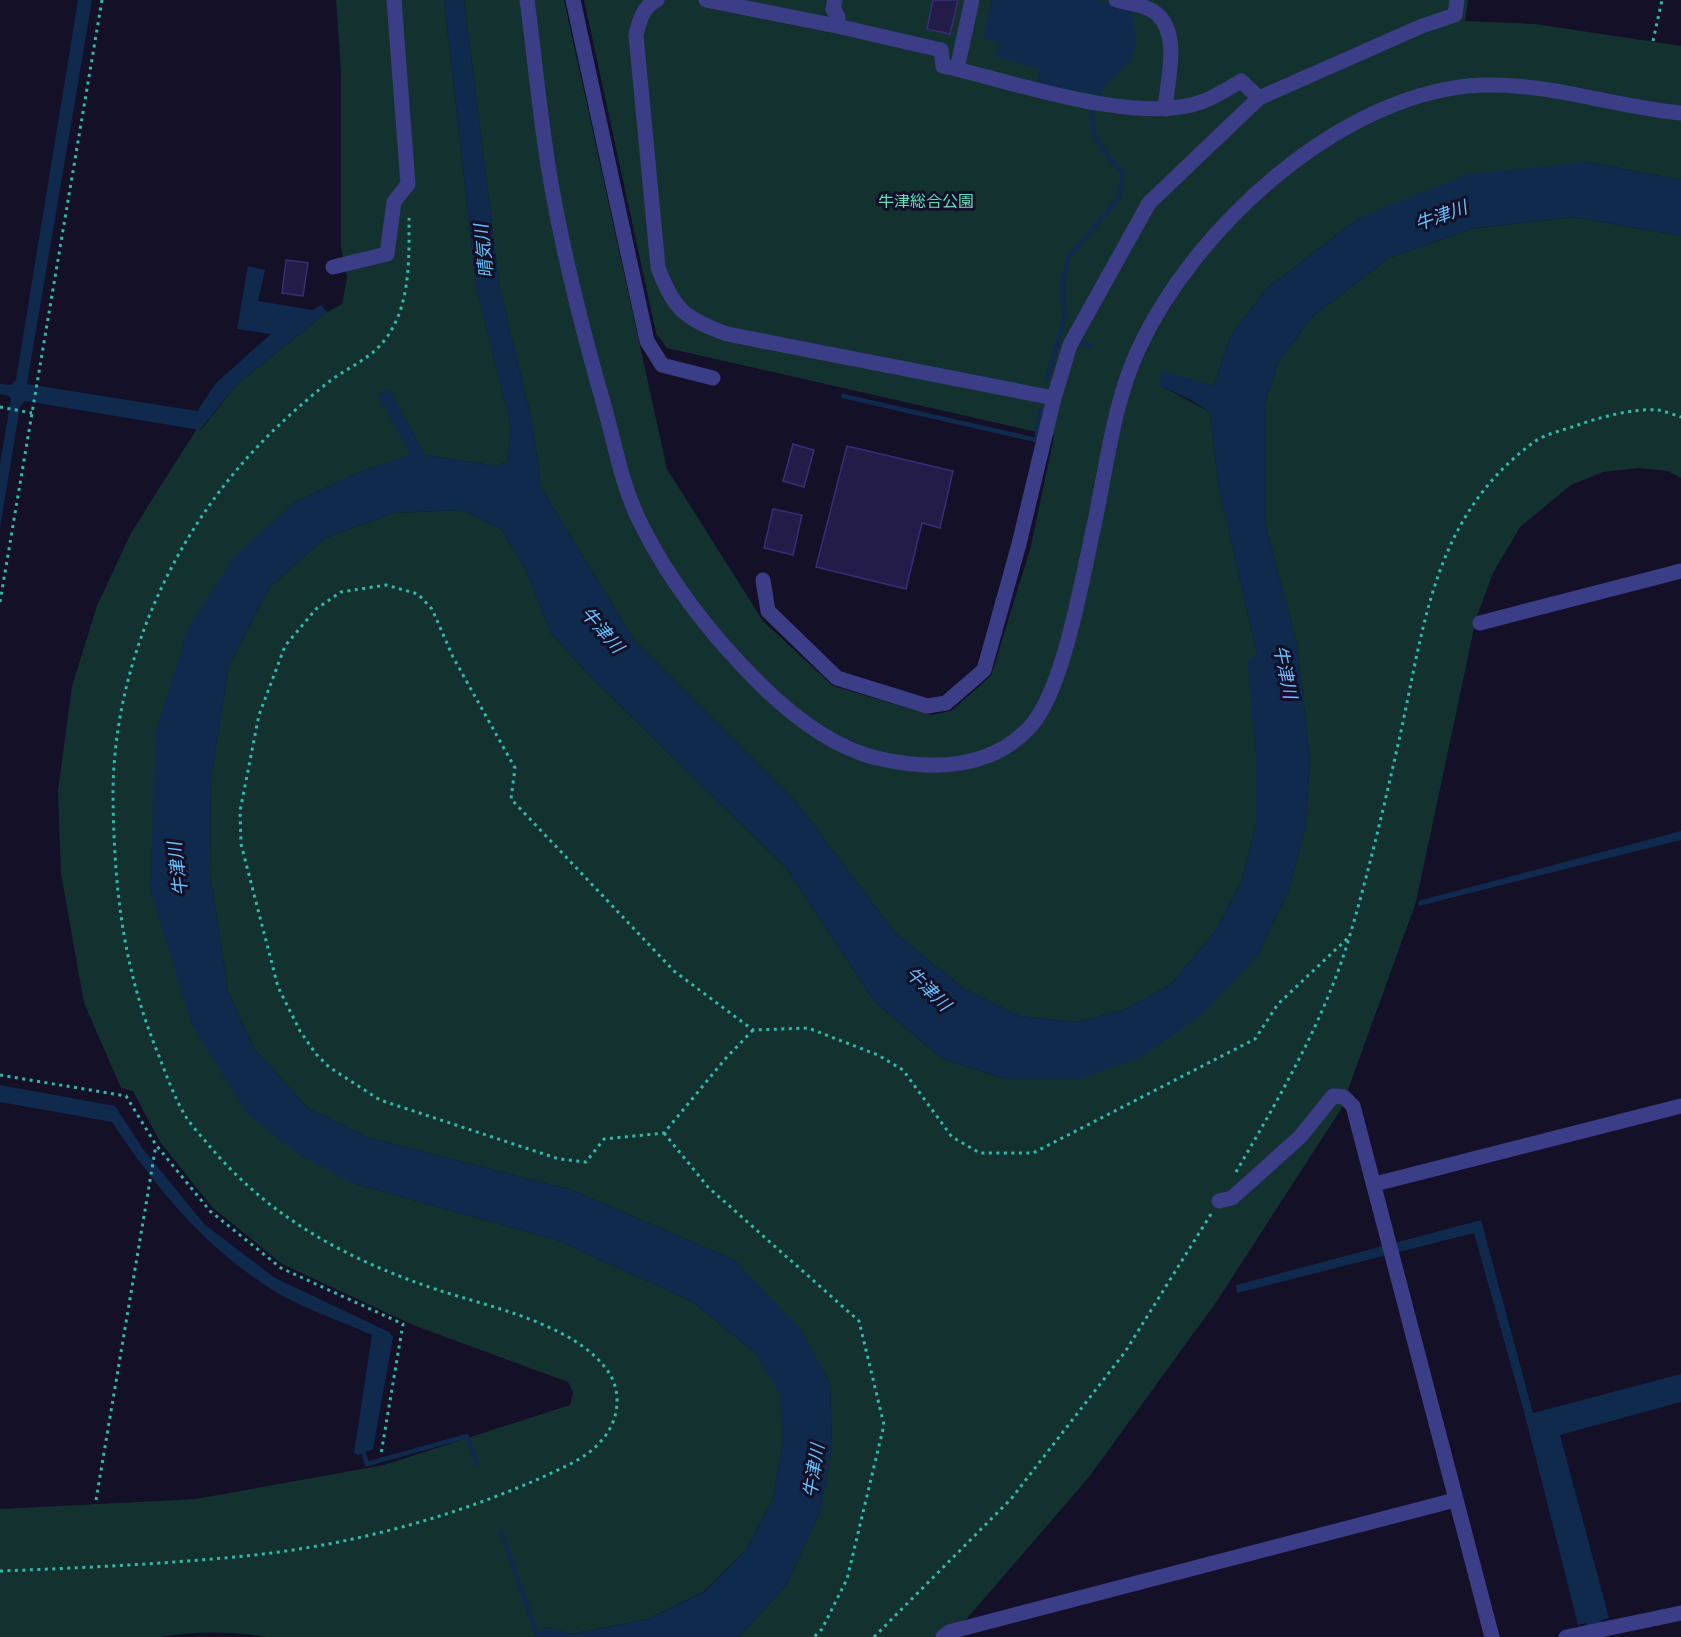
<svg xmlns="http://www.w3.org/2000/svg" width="1681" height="1637" viewBox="0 0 1681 1637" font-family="Rubik,'Noto Sans JP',sans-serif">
<rect width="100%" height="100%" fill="#131028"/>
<!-- green -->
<g fill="#13322f">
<path d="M336 0H444L476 285 511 427 507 462 496 466 425 455 389 390 379 394 411 455 359 472 295 502 188 628 192 1025 352 1183 557 1240 693 1302 755 1353 781 1395 783 1441 773 1499 746 1550 703 1592 648 1619 571 1634 545 1627 538 1637H266C233 1631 193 1631 160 1637H0V1509L196 1499 384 1465 570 1405 573 1393 568 1382 413 1325 282 1264 212 1207 160 1142 133 1091 121 1088 84 1003 61 874 58 791 72 686 97 606 131 533 198 427 201 430 237 384 327 312 342 304 347 277 341 248V71Z"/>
<path d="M464 0H564L667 469 763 621 833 686 931 715 951 711 991 676 1031 546 1054 436 667 348 656 333 584 0H1468L1465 21 1535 24 1681 46V180L1588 162 1359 218 1267 288 1230 337 1214 386 1162 372 1159 385 1210 412 1218 484 1257 654 1256 825 1241 883 1214 933 1170 985 1124 1010 1077 1022 1019 1016 963 988 896 934 796 802 635 641 541 488 532 421 500 290Z"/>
<path d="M1574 217 1681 236V478L1668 471 1639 468 1603 472 1571 485 1520 527 1493 573 1476 619 1416 902 1341 1109 1217 1301 1089 1477 951 1637H739L786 1585 820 1512 832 1445 830 1384 801 1330 734 1260 572 1190 366 1137 308 1108 254 1049 228 991 210 873 211 777 229 665 270 587 325 538 394 513 463 510 501 529 526 570 551 633 589 675 786 868 874 1001 942 1059 1006 1079 1258 955 1289 889 1305 828 1310 760 1297 644 1265 523V403L1279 361 1313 316 1389 258 1471 229Z"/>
</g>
<!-- water -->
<g fill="#0f2a4d">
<path d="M78 0H92L27 384 197 411 217 382 271 334 237 329 248 266 265 270 258 301 313 310 321 305 327 312 237 384 200 430 25 401 20 406 0 528V464L11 399 9 396 0 394V384L11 385 16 380Z"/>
<path d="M444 0H464L500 290 532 421 541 488 635 641 796 802 896 934 963 988 1019 1016 1077 1022 1124 1010 1170 985 1214 933 1241 883 1256 825V756L1247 662 1257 654 1218 484 1210 412 1189 399 1158 385 1162 371 1214 386 1230 337 1267 288 1359 218 1468 174 1588 162 1681 180V236L1574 217 1471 229 1389 258 1313 316 1279 361 1265 403V523L1297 644 1310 760 1305 828 1289 889 1258 955 1205 1012 1142 1057 1079 1079H1006L942 1059 874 1001 786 868 589 675 551 633 526 570 501 529 463 510 394 513 325 538 270 587 229 665 211 777 210 873 228 991 254 1049 308 1108 366 1137 572 1190 734 1260 801 1329 830 1384 832 1445 820 1512 786 1585 739 1637H538L545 1627 572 1634 648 1619 704 1592 746 1550 773 1499 783 1441 780 1395 755 1353 693 1302 557 1240 352 1183 299 1155 248 1115 192 1025 150 889 156 731 188 628 236 554 295 502 359 472 410 455 378 395 389 389 425 455 496 466 507 462 511 427 476 285Z"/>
<path d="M992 0H1098L1107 4 1110 0 1132 11C1135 30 1140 51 1126 66 1115 77 1107 81 1101 95L1037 84 1040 69 996 57 999 42 983 38Z"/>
<path d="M1681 831V840L1419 906 1418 901Z"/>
<path d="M0 1085 115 1106 143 1149 204 1224 275 1278 389 1332 393 1337 373 1449 358 1455 354 1453 372 1335C339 1320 298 1307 268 1287 202 1244 155 1187 112 1122L0 1102Z"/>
<path d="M1481 1220 1533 1413 1681 1374V1402L1560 1435 1609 1618 1601 1620 1606 1637H1590L1586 1623 1578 1625 1525 1415 1474 1233 1237 1293 1236 1285Z"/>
</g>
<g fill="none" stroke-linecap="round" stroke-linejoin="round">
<!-- stream -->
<g stroke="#0f2a4d" stroke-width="4.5">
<path d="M1075 340 1091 346"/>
<path d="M1047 379 1065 317 1062 287 1068 258 1119 198 1123 173C1103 153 1088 135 1093 106"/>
<path d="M843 396 1036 440 1041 410"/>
<path d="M362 1448 367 1464 467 1436 477 1464"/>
<path d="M501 1532 538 1637"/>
</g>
</g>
<!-- building -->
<g fill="#231c49" stroke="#392e75" stroke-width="1.5">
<path d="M933 0H958L950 34 927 29Z"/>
<path d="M286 260 308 263 303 296 282 293Z"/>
<path d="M793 444 814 450 804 487 783 481Z"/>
<path d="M847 446 953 471 940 528 922 523 906 589 816 567Z"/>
<path d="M773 509 802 515 793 555 764 548Z"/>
</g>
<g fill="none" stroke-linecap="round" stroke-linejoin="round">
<!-- path -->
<g stroke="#31b9aa" stroke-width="3" stroke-dasharray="3 4.5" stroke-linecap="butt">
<path d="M1653 41 1662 0"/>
<path d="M0 407 32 413"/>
<path d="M0 602 102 0"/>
<path d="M753 1030 726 1058 664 1133 604 1139 586 1162 559 1159 380 1100 329 1067 316 1054 300 1031 278 987 241 844 240 811 259 715 285 646 316 609 341 592 386 585 418 594 432 609 453 657 515 768 511 799 674 971 753 1030 808 1028 878 1055 903 1070 952 1137 980 1153H1033L1255 1039 1278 1004 1350 936"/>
<path d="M0 1075 126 1096 156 1145 210 1211 281 1268 403 1324 381 1454"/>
<path d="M664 1133 708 1187 859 1321 884 1425 847 1579 822 1629 814 1637"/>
<path d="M1236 1172C1280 1096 1325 1020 1350 935 1368 874 1383 811 1397 749 1424 634 1429 519 1534 442 1545 434 1564 430 1578 425 1600 417 1635 408 1658 410 1665 411 1674 415 1681 417"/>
<path d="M96 1500 156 1145"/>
<path d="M0 1571C81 1568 163 1564 245 1556 347 1546 452 1518 545 1476 564 1467 587 1458 601 1441 619 1422 623 1391 607 1370 574 1324 490 1307 438 1290 348 1260 269 1218 207 1143 200 1135 192 1126 186 1117 175 1099 167 1077 159 1056 123 969 114 889 113 795 113 667 172 535 260 444 280 423 304 402 326 384 347 367 371 360 387 337 411 303 409 257 409 218"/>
<path d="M874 1637 1011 1499 1125 1352 1211 1214"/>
</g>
<!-- minor -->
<g stroke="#3c3d87" stroke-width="15">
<path d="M527 0C535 59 540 119 550 177 563 254 582 328 603 402 615 443 621 484 640 522 669 581 712 636 758 682 791 715 833 749 881 759 932 770 989 769 1028 729 1064 693 1083 573 1095 521 1107 464 1114 401 1139 348 1195 227 1344 90 1483 85 1550 83 1615 107 1681 113"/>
<path d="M573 0 647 341 662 365 713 378"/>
<path d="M657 0C643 6 639 22 636 35L658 267C673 310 686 319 727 334L1054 398"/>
<path d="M706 0 837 26"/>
<path d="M835 0 833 9 838 17 837 26 941 50 943 66C1012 81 1139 127 1204 101 1217 96 1229 88 1241 81L1259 98"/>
<path d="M1116 0C1129 3 1146 5 1157 14 1181 35 1167 81 1165 109"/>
<path d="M957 69 972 0"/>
<path d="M333 267 387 254 394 202 408 184 394 0"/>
<path d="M763 580 768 611 837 678 927 706 946 703 984 670 1019 544 1054 398 1070 345 1149 203 1259 98 1422 26 1455 15 1457 0"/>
<path d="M1480 623 1681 571"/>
<path d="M1375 1184 1681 1106"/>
<path d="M1219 1201 1232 1198 1300 1137 1333 1096 1344 1097 1353 1106 1492 1637"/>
<path d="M943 1637 949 1632 1455 1500"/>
<path d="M1566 1637 1681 1613"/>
</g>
</g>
<g text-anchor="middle" stroke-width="6" stroke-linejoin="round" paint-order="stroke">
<!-- park labels -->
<g font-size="16" fill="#63e0ba" stroke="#131028">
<text x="926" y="207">牛津総合公園</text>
</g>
<!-- water labels -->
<g font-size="18" font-style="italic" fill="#66c0fe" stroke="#131028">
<text transform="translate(1441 216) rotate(-20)" y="6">牛津川</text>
<text transform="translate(484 251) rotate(-96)" y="6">晴気川</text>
<text transform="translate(602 630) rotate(49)" y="6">牛津川</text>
<text transform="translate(1285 672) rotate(78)" y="6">牛津川</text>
<text transform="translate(178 869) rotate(-97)" y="6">牛津川</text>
<text transform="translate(928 989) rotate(44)" y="6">牛津川</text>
<text transform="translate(814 1471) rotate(-81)" y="6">牛津川</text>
</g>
</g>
</svg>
